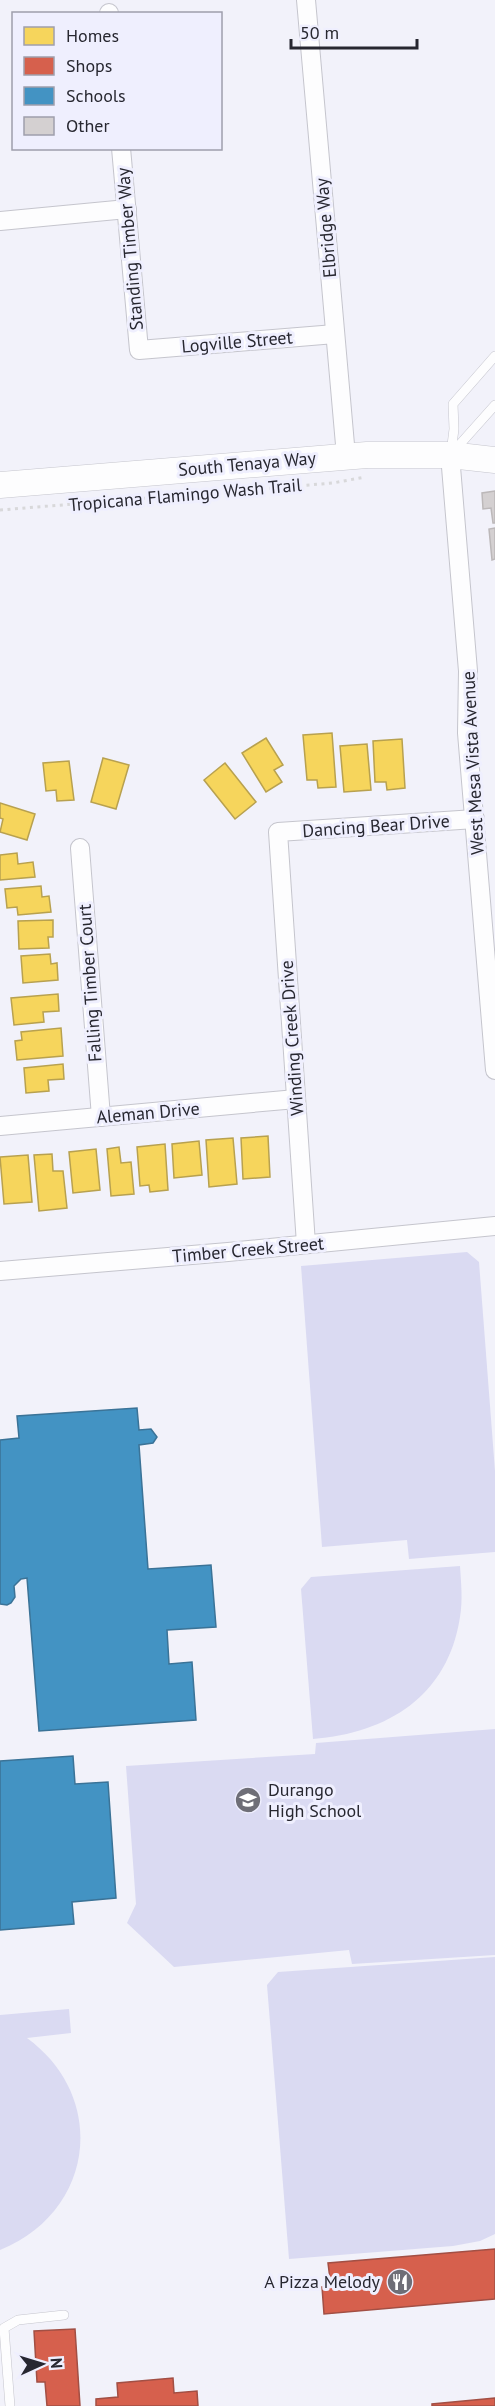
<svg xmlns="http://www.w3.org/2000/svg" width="495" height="2406" viewBox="0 0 495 2406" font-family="'PT Sans',sans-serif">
<rect width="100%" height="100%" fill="#f2f2fa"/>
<!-- green -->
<g fill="#dadaf2">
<path d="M467 1252 479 1262 495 1471V1552L409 1559 407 1540 322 1547 301 1266Z"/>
<path d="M460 1566C461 1583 463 1600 460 1617 448 1696 388 1733 313 1739L301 1589 311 1577Z"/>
<path d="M495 1729V1955L352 1964 349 1950 174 1967 127 1923 136 1904 126 1766 315 1754 316 1743Z"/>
<path d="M495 1957V2234L480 2241 453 2246 289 2259 267 1985 278 1972Z"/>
<path d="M69 2009 71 2033 27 2038C109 2098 94 2212 0 2250V2015Z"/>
</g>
<!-- homes -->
<g fill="#f6d55c" stroke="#b8a14f" stroke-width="1.5">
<path d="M332 733 336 787 318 788 317 780H307L303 735Z"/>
<path d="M266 738 283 765 274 770 282 782 266 792 242 753Z"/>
<path d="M402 739 405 788 387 790 386 782H375L373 741Z"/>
<path d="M367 744 371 790 344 792 340 746Z"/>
<path d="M103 758 129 765 116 809 91 802Z"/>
<path d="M69 761 74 800 57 801 56 790 46 791 43 763Z"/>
<path d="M225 763 256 802 235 819 204 780Z"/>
<path d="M0 803 35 814 27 840 0 832 3 819 0 818Z"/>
<path d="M17 853 18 864 33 862 35 877 0 880V855Z"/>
<path d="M41 886 42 897 49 896 51 912 18 915 17 907 7 908 5 889Z"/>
<path d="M53 920V937H48L49 948 19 949 18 921Z"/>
<path d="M50 954 51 964 57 963 58 980 23 983 21 956Z"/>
<path d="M58 994 59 1011 43 1012 44 1022 14 1025 11 998Z"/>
<path d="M61 1028 63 1056 17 1060 15 1041 22 1040 21 1032Z"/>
<path d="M63 1064 64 1079 48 1080 49 1091 26 1093 24 1068Z"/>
<path d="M268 1136 270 1177 243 1179 241 1138Z"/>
<path d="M233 1138 237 1184 209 1187 206 1140Z"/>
<path d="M199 1141 202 1175 174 1178 172 1144Z"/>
<path d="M165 1144 168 1190 150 1192 149 1185 140 1186 137 1147Z"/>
<path d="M119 1147 121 1163 131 1162 134 1194 111 1196 107 1149Z"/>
<path d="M96 1149 100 1190 73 1193 69 1152Z"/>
<path d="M52 1154 53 1171H63L67 1208 39 1211 34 1155Z"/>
<path d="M28 1155 32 1202 4 1204 0 1157Z"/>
</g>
<!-- shops -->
<g fill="#d6604d" stroke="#a24f44" stroke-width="1.5">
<path d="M495 2249V2299L324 2314 322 2287H331L328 2263Z"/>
<path d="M75 2329 80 2406H47L45 2382H37L34 2331Z"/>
<path d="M173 2378 174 2393 197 2391 198 2406H96V2399L118 2397 117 2383Z"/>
<path d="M495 2398V2406H432V2404Z"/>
</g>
<!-- schools -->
<g fill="#4393c3" stroke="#3b7397" stroke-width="1.5">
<path d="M137 1408 139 1430 151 1429 157 1437 153 1443 139 1445 148 1569 211 1565 216 1627 167 1630 169 1664 192 1662 196 1720 39 1731 27 1578 21 1579 14 1586 15 1597 11 1603 7 1605 0 1604V1440L19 1438 17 1416Z"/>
<path d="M73 1756 75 1784 108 1782 116 1898 72 1902 74 1924 0 1930V1761Z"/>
</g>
<!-- building -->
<g fill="#d4d0d1" stroke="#bcb8b9" stroke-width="1.5">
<path d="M495 491V523H493L491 508 483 509 482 493Z"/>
<path d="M495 528V559L492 560 489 529Z"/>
</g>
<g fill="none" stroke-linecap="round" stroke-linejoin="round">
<!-- lane casing -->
<g stroke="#c5c5cd" stroke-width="10">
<g id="lane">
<path d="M453 452 495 405"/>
<path d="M451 453 454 429 453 404 495 356"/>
<path d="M10 2406 4 2328 18 2320 64 2315"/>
</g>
</g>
<!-- street casing -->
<g stroke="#c5c5cd" stroke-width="20">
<g id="street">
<path d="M306 0 346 456"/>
<path d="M109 13V14"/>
<path d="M121 148 139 350 335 334"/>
<path d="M0 221 127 209"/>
<path d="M450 455 468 671 467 733 495 1070"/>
<path d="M80 848 101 1117"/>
<path d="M0 1126 296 1099"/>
<path d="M306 1244 278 832 475 819"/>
<path d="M0 1271 228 1252 495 1226"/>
</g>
</g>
<!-- secondary casing -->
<g stroke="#c5c5cd" stroke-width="27">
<path id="secondary" d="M0 485 367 455H450L495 460"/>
</g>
<!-- path -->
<path stroke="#d8d8da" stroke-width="3" stroke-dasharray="3 4.5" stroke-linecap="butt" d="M0 510 333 483 365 477"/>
<!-- lane -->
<use href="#lane" stroke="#fdfdfe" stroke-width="9"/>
<!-- street -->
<use href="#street" stroke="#fdfdfe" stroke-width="18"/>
<!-- secondary -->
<use href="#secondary" stroke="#fdfdfe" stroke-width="26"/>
</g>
<!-- icons -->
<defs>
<g id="school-disc" transform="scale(1.35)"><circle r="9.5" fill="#6e6e77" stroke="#efeffe"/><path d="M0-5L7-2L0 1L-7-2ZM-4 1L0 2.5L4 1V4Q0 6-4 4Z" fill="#fff"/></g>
<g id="restaurant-disc" transform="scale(1.35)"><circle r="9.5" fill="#6e6e77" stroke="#efeffe"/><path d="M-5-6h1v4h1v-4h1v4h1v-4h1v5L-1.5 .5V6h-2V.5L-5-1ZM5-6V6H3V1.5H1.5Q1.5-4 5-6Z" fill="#fff"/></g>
</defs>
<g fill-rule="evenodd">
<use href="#school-disc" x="248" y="1800"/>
<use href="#restaurant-disc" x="400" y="2282"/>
</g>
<g text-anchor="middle" stroke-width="6" stroke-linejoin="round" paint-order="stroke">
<!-- street labels -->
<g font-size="18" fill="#272730" stroke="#efeffe">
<text transform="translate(326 228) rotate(-95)" y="6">Elbridge Way</text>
<text transform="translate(130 249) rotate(-95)" y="6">Standing Timber Way</text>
<text transform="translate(237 342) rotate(-5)" y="6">Logville Street</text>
<text transform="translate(247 464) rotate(-5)" y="6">South Tenaya Way</text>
<text transform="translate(185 495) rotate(-5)" y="6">Tropicana Flamingo Wash Trail</text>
<text transform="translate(473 763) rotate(-93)" y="6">West Mesa Vista Avenue</text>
<text transform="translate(376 826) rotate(-4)" y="6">Dancing Bear Drive</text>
<text transform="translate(90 983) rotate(-94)" y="6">Falling Timber Court</text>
<text transform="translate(292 1038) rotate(-94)" y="6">Winding Creek Drive</text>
<text transform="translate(148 1113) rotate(-5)" y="6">Aleman Drive</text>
<text transform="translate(248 1250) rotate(-5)" y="6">Timber Creek Street</text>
</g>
<!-- poi labels -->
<g font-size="18" fill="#272730" stroke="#efeffe" text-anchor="start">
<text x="268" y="1796">Durango<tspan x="268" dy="21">High School</tspan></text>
<text x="380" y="2288" text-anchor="end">A Pizza Melody</text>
</g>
</g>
<!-- legend -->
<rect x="12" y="12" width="210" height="138" fill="#efeffe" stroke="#9f9fac" stroke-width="1.5"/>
<rect x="24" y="27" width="30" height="18" fill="#f6d55c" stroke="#9f9fac" stroke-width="1.5"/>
<text x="66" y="42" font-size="18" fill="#272730">Homes</text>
<rect x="24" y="57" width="30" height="18" fill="#d6604d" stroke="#9f9fac" stroke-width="1.5"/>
<text x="66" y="72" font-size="18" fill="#272730">Shops</text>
<rect x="24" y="87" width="30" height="18" fill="#4393c3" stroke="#9f9fac" stroke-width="1.5"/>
<text x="66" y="102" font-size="18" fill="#272730">Schools</text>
<rect x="24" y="117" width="30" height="18" fill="#d4d0d1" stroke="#9f9fac" stroke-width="1.5"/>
<text x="66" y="132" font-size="18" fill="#272730">Other</text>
<!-- north arrow -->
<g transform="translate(42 2364) rotate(86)" stroke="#efeffe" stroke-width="4.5" paint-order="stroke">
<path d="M0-4.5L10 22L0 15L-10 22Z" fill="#272730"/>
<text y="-9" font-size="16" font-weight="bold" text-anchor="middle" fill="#272730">N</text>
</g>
<!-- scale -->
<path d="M291 39v9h126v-9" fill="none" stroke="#272730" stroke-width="3"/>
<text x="300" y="39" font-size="18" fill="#272730" stroke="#efeffe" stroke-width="4.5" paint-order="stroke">50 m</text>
</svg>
